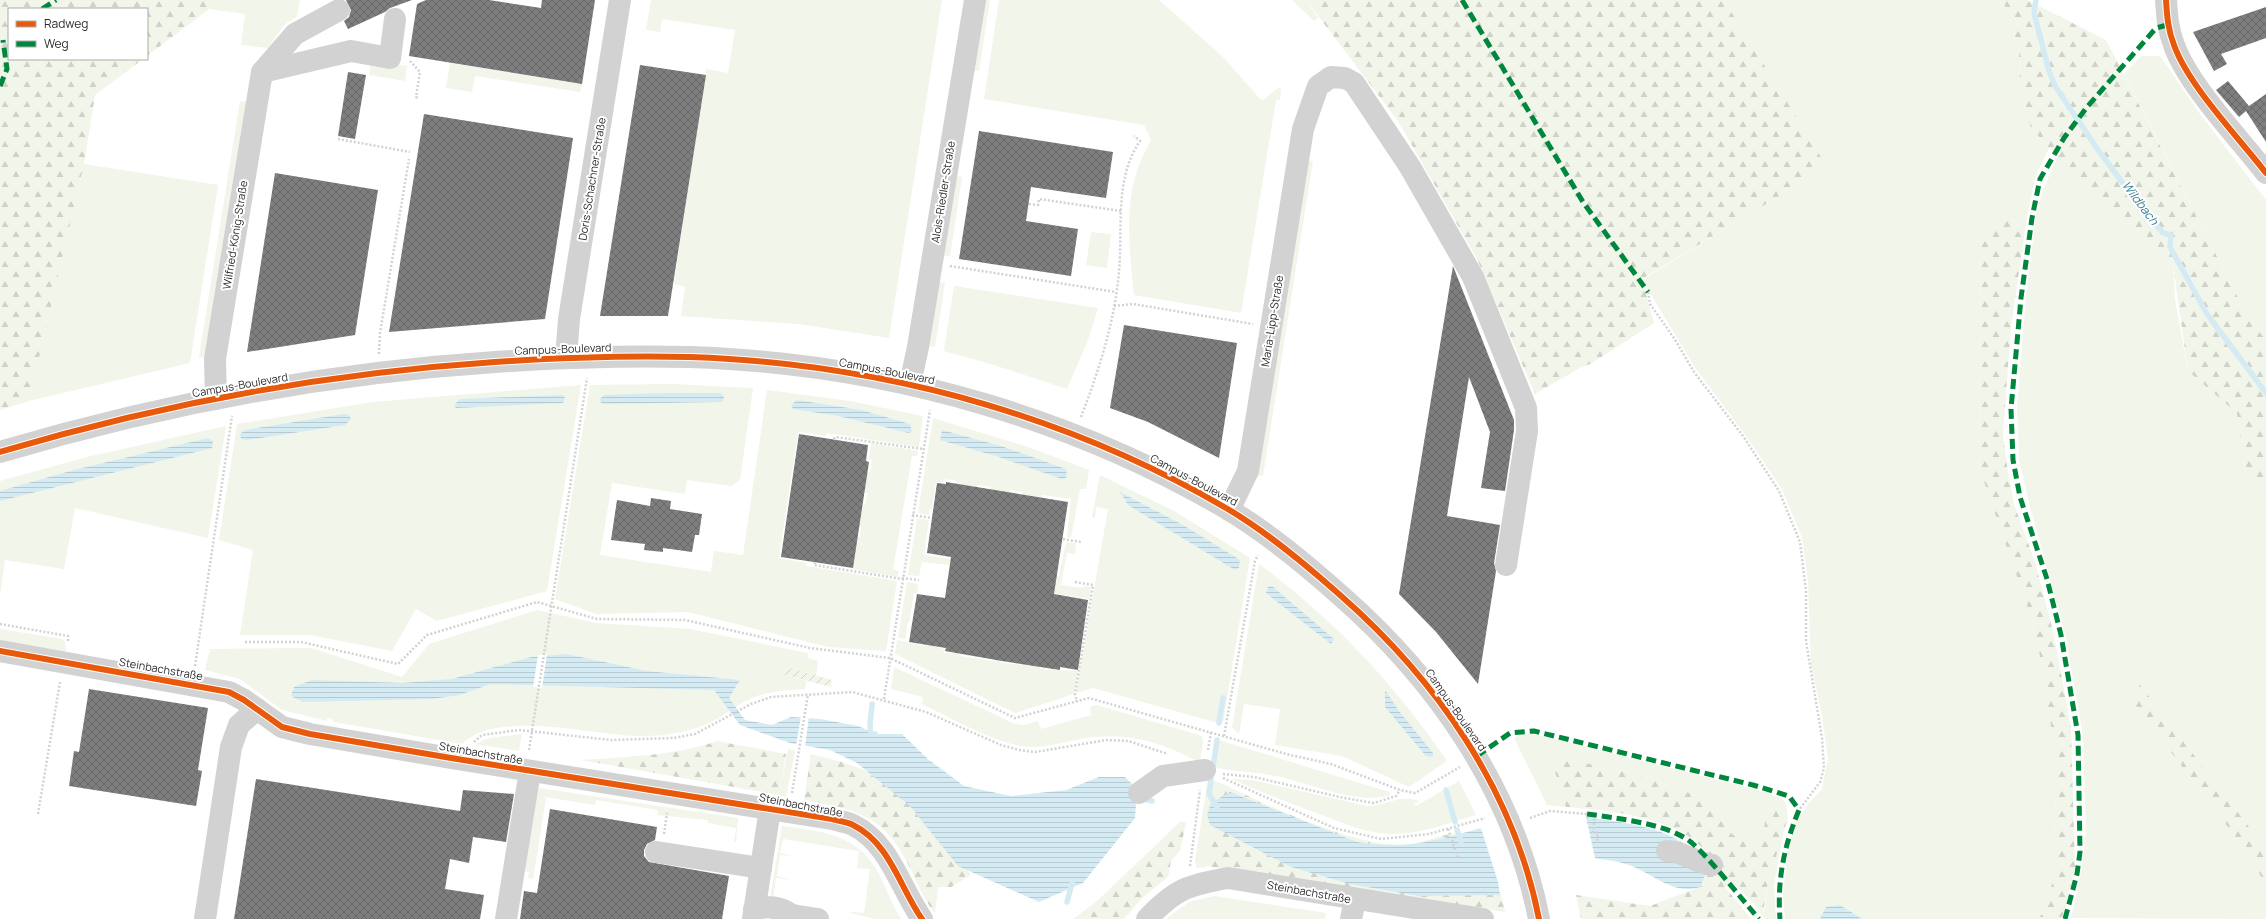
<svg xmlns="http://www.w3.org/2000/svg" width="2266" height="919" viewBox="0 0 2266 919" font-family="Manrope,sans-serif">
<defs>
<pattern id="forest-firs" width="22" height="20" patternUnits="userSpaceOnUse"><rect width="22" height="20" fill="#f1f5ea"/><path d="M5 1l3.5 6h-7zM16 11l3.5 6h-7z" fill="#cfd2c9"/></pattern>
<pattern id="garden-furrows" width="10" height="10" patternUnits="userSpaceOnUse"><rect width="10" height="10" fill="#f1f5ea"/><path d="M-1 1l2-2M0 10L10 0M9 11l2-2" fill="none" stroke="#cfd2c9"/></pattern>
<pattern id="water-rules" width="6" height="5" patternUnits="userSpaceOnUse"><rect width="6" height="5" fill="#d5ebf3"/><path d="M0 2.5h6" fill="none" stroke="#b7cad1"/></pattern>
<pattern id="building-cross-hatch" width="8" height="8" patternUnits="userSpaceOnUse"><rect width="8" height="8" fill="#7e7e7e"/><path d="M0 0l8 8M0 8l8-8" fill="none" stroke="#686868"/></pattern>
</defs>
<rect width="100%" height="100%" fill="#fff"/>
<!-- grass -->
<g fill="#f1f5ea">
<path d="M210 0H300L297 16 284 25 268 48 241 45 245 14 209 9Z"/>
<path d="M651 0H942L889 338 799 324 681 316 685 287 674 284 706 69 728 73 735 30 662 19 660 32 646 30Z"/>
<path d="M983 0H990L979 71H972Z"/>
<path d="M999 0H1159L1223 57 1262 101 1278 88H1281L1280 100H1276L1241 313 1134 295C1130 257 1124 205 1138 168 1141 159 1147 149 1151 140L1144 125 984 99Z"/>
<path d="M1292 0H1306L1318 18 1314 21Z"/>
<path d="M1724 0H2001L2008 11 2019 52 2020 83 2031 128 2049 148 2036 175 2027 217 2003 221 1981 238 1979 467 2033 623 2045 681 2054 750 2056 819 2053 880 2045 910 2038 919H1785L1783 895 1788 849 1795 823 1807 805 1822 789 1828 759 1822 716 1811 664 1808 581 1802 537 1782 489 1744 433 1696 369 1642 280 1826 167Z"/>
<path d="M2141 56H2160L2200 114 2266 200V340L2249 319 2124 74Z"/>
<path d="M450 63 582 84 580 92 475 76 472 92 446 88Z"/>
<path d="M395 64 407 66 405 81 369 75 370 66 394 69Z"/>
<path d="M240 101 247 102 206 358 199 357Z"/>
<path d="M2058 156 2173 265 2175 299 2188 371 2238 413 2246 473 2266 490V849L2140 686 2130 698 2237 839 2266 884V919L2071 918 2081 874 2086 833 2083 735 2065 633 2028 499 2019 459 2017 407 2026 296 2036 217 2042 192Z"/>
<path d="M1306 160 1313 161 1263 476 1256 475Z"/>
<path d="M84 164 218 185 190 363 29 401Z"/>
<path d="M956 176 962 177 950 257 943 255Z"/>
<path d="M1091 232 1111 234 1107 268 1086 265Z"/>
<path d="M939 282 945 283 935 347 928 346Z"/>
<path d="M954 286 1098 308 1088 340 1067 389 994 365 944 351Z"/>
<path d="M672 384 753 388 740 480 731 486 687 480 685 494 612 483 600 555 711 572 714 551 743 555 767 390 850 401 923 416 919 447 827 433 826 436 792 431 798 432 779 558 806 563V566L897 581 886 651 828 647 688 612 596 614 555 599 590 385Z"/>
<path d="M581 385 547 591 437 621 416 609 392 651 310 635H240L253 550 219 540 237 424 373 402Z"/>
<path d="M933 418 1028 447 1089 470 1086 489H1080L1071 538 1067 537 1071 499 1043 495 1042 498 1022 495 1023 492 1010 490V493L990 490V487L978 485 977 488 957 484V481L945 479 944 482H936L932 509H930L929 515 918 513Z"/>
<path d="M226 426 208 538 75 508 64 569 5 560 0 596V481L87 457Z"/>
<path d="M871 443 918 451 917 456H912L893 570 899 571 898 577 852 569 857 537H860L861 526 858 525 862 505H865L867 493 864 492 866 472H870L872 460 869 459Z"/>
<path d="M1100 475 1174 511 1250 558 1223 723H1221L1224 699 1226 698 1219 697 1222 699 1218 723 1093 688 1076 693 1108 509 1096 507 1095 518 1092 517Z"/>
<path d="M917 518 929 520 924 555 1059 576 1066 542 1076 543 1075 554 1067 553 1061 585 1083 588V586L1091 587 1089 599 975 580 950 565 922 562 919 576 908 575Z"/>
<path d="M1259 564C1334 620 1394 683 1447 761L1409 787 1342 756 1275 745 1280 709 1244 704 1239 734 1232 727Z"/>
<path d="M907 582 918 584 917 594 914 593 909 623H907L906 639 898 638Z"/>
<path d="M537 610 596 623 690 629 808 653V658L818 661 816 676 786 667 785 675 806 681 805 689C787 690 771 691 754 697 740 702 728 713 715 720 693 732 667 736 642 736 595 736 498 708 462 744L334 722 333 719 327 718V721L282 710 240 679 205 670 210 649 311 648 402 677 429 644Z"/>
<path d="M0 629 62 639 65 641 66 650 64 652 0 642Z"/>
<path d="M897 640 925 646 926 644 944 649V653H959V656L995 661V659H1001V663L1040 666V669L1078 671 1074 694 1015 713 895 654Z"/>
<path d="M894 667 1015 724 1024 725 1038 721 1041 729 1091 715 1090 707 1097 705 1202 736 1203 743 1200 761 1199 762C1159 741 1125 731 1080 739 1063 742 1046 748 1029 747 997 745 952 718 922 704L923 697 891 689Z"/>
<path d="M522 734 519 751 475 744 489 738Z"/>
<path d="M1521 734H1531L1564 741 1765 792 1780 798 1786 803 1788 818 1775 807 1766 809 1764 830 1755 849 1732 834 1717 810 1698 796 1625 771 1551 757 1566 807 1547 805 1514 738Z"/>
<path d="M1219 740 1389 792 1390 795C1359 805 1313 785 1281 777 1259 772 1236 772 1214 767Z"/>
<path d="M788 749 795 751 786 797 779 795Z"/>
<path d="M1208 779H1210L1208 794 1213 801 1215 799 1210 793 1213 780 1225 785 1211 812 1213 828 1210 831 1207 867 1197 868 1195 861Z"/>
<path d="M1232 779 1252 780 1367 806C1389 806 1397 794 1419 801L1414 804 1416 806 1459 781 1476 815C1450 823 1420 834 1393 834 1367 834 1343 823 1319 814 1290 803 1260 792 1232 779Z"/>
<path d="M539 788 738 818 736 842 734 841 736 828 708 823V820L657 815 658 810 596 800 595 805 538 796 546 798 533 879 528 878 529 872 523 871 535 794Z"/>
<path d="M782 826C823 832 857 833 879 874 887 889 892 905 901 919H875L850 913 851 912 864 913 870 869 857 868 859 851 783 839 780 853 794 856 780 855 777 876 790 880 776 878 773 899H770Z"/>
<path d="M1784 829 1774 886 1776 919H1765L1753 905 1764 913 1768 882Z"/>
<path d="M1214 896 1326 913 1325 919H1166L1189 902Z"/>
</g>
<!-- forest -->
<g fill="url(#forest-firs)">
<path d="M0 0H210L209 9 147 56V9H9V59H143L95 95 84 164 29 401 0 410Z"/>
<path d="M1306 0H1724L1827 167 1642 279 1654 323 1592 363 1578 369 1535 394 1477 259 1398 121Z"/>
<path d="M2001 0H2027L2106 40 2249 319 2266 340V490L2246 473 2237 413 2188 371 2173 265 2052 151 2031 128 2020 83 2019 52 2008 11Z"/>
<path d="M2027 217 2011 327 2003 433 2008 473 2014 504 2035 562 2054 635 2071 728 2075 869 2064 913 2061 919H2038L2045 910 2053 880 2056 819 2054 750 2045 681 2033 623 1979 467 1981 238 2003 221Z"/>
<path d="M2140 685 2266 849V884L2237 839 2130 698Z"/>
<path d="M717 741 786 754 779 795 581 760C626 757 674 756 717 741Z"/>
<path d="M811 754 842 762 872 773 897 785 943 836 971 875 951 887H938L935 913C922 898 916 879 907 862 883 814 853 809 804 800Z"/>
<path d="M1550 756 1625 771 1698 796 1717 810 1732 834 1755 849 1764 830 1766 809 1775 807 1788 818 1768 882 1763 913 1732 882 1725 887 1751 919H1581L1576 895 1650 906 1700 887 1705 876 1717 863C1708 854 1699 843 1688 836 1653 815 1606 810 1566 807Z"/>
<path d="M1225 785C1268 806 1361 849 1408 845 1423 843 1438 835 1453 834 1459 833 1467 834 1474 835L1493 882 1501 895 1505 912 1207 866 1210 830 1213 828 1211 812Z"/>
<path d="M1181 821 1186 823 1180 851 1171 861 1168 877 1142 898 1124 919H1073L1096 902Z"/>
</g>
<!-- garden -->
<path fill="url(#garden-furrows)" d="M786 667 832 680 831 687 785 675Z"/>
<!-- water -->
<g fill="url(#water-rules)">
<path d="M662 393H721L724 397 723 401 720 402 605 404 601 403 600 399 604 395Z"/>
<path d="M563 395 565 398 563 403 456 408 454 405 460 399Z"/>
<path d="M797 400 861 410 910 424 912 431 909 433 838 416 793 409 791 405Z"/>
<path d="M344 414 349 415 351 419 345 425 247 440 241 439 240 434 245 430Z"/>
<path d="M942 430 1001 446 1066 469 1067 477 1062 479 999 457 940 440Z"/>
<path d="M208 438 213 441 212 448 0 501V491L74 470Z"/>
<path d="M1120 492 1183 525 1240 560 1239 568 1235 570 1128 505Z"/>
<path d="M1272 586 1334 639 1331 644 1266 593 1268 587Z"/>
<path d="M566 654 647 671 740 680 729 698 745 720 772 725 791 717 820 719 858 726 876 734H902L929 760 964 786 1011 796 1066 790 1099 777H1125L1132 784 1137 792 1135 818 1083 883 1039 902 958 866 910 806 857 763 830 750 790 743 740 725 714 690 491 684 459 695 432 699 303 702 291 696 294 687 312 680 403 683 452 679 531 657Z"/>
<path d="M1385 690 1399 711 1433 753V757L1426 756 1385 707Z"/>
<path d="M1230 792 1357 842C1405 850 1435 841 1481 828L1498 882 1500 895 1419 896 1350 884 1291 867 1210 825 1207 815 1211 803Z"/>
<path d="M1586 817C1614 821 1659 826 1683 843 1692 850 1700 862 1707 871L1700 887C1674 896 1652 873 1629 865 1618 861 1606 860 1595 858Z"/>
<path d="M1840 905 1862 919H1820L1826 907Z"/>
</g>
<!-- pier -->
<g fill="#fff">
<path d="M547 654 542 688 533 687 538 655Z"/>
<path d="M801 716H809L805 747 796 746Z"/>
</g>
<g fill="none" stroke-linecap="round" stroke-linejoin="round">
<!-- stream -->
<g stroke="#d5ebf3" stroke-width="5.5">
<path d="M2036 0 2034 13 2049 71 2055 86 2096 147 2142 209 2163 233 2171 235 2170 247 2207 314 2266 393"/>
<path d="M872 704C872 714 868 724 871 734H875"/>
<path d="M1219 723 1223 698"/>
<path d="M1213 767 1217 740"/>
<path d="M1211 779 1209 794 1217 807"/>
<path d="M1446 790 1455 822"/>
<path d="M1141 798 1152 801"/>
<path d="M1457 830 1461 841"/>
<path d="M1067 902 1072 883"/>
</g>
</g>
<!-- building -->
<g fill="url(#building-cross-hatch)">
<path d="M346 0H412L390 8 385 12 348 29 344 21 349 17 351 10Z"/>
<path d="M426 0H489L541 8 542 0H595L582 84 409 56 417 4Z"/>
<path d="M2266 7V38L2221 54 2227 64 2214 71 2193 32Z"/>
<path d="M640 65 706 75 668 316H600Z"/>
<path d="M348 72 366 75 355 139 338 136Z"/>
<path d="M2228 81 2249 106 2266 94V142L2246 111 2239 117 2216 90Z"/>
<path d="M424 114 573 138 545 319 389 332Z"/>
<path d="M979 131 1113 152 1106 198 1031 187 1026 221 1078 229 1071 276 959 259Z"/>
<path d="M275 173 378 190 355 335 247 352Z"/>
<path d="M1453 266 1514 420V430L1505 491 1481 488 1490 432 1469 377 1447 516 1500 525 1494 563 1496 571 1478 684 1436 632 1399 594Z"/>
<path d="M1124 325 1237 343 1219 458 1148 422 1110 408Z"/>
<path d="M799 434 868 445 866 461 869 462 853 568 781 557Z"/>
<path d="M946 482 1068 502 1054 594 1088 600 1078 670 1060 667V670L1002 661 945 651 946 648 909 642 917 594 945 598 951 557 927 553 937 483 946 484Z"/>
<path d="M651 498 671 501 670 509 702 514 699 535H695L692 552 663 548V552L644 550 645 544 611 540 617 500 650 506Z"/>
<path d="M89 689 208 708 198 770 202 771 196 806 69 786 74 751 79 752Z"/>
<path d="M256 779 460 811 463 790 514 794 506 842 473 837 469 863 450 859 445 889 484 895 480 919H234Z"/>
<path d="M550 809 657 827 655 840 647 844 644 850V856L649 862 729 876 722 919H520L524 891 537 893Z"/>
</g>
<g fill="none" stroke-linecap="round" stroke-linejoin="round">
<!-- path -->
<g stroke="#d2d2d2" stroke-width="2.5" stroke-dasharray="2 2" stroke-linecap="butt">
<path d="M410 61 420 72 416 97 418 98"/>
<path d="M338 139 410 152"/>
<path d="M1029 204 1038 205 1039 199 1121 211"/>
<path d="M950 266 1116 292"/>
<path d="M1648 292 1650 304 1674 338 1694 372 1743 436 1779 491 1800 542 1806 591V641L1822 738 1824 768 1820 782 1799 810"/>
<path d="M1114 306 1133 304 1253 324"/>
<path d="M379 354 380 333 409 159"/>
<path d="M1081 417C1099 370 1115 321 1119 271 1123 228 1114 179 1140 141L1134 136"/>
<path d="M834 439 835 437 923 449"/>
<path d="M912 515 932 518"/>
<path d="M1063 539 1081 542"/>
<path d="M815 562 814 565 902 579"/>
<path d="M902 578 919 580"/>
<path d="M1075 582 1093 585 1075 694 1077 702"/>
<path d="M0 624 68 636V642"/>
<path d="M245 642H301L398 664 427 635 537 602 597 619 685 620 810 648 890 658 1015 718 1089 698 1286 754 1331 764 1400 790 1415 793 1460 767"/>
<path d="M195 666 232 416"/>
<path d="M884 699 930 410"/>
<path d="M1224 736 1255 561 1258 555"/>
<path d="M474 742 482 735 519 730 611 740 673 738 695 734 751 704 771 697 852 692 926 712 1001 745 1019 750 1035 752 1107 740 1128 741 1168 754"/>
<path d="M529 750 587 378"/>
<path d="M1208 750 1211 732"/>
<path d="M1223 774 1254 777 1344 798 1374 803 1396 796 1400 790"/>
<path d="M1223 778 1334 828 1381 839 1429 834 1485 818"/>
<path d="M792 793 808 694"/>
<path d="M38 814 60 682"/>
<path d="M1595 815 1593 832 1598 833 1597 842"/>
<path d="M1530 818 1550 811 1587 814"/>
<path d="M1448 829 1458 858"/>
<path d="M664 834 667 813"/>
<path d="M1190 866 1200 790"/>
</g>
<!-- minor -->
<g stroke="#d2d2d2" stroke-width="22">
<path d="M2166 0C2167 16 2168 30 2174 45 2188 85 2239 138 2266 173"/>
<path d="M262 72 351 51 390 58 395 19"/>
<path d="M566 358 569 319 620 0"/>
<path d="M910 384 918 347 975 0"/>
<path d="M216 399 215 359 262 72 295 34 339 10"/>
<path d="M0 452C161 404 328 373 495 362 573 357 652 354 729 359 903 370 1075 420 1226 508 1267 532 1305 564 1340 595 1437 680 1514 791 1539 919"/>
<path d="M1229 510 1248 471 1303 129 1318 86 1331 77 1345 78 1354 83 1410 167 1473 277 1526 408 1527 431 1506 565"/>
<path d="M0 651 229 692 244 700 282 727 310 734 457 759 832 819C839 821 847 822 853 825 890 843 900 888 922 919"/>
<path d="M1139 793 1163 776 1205 770"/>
<path d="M1667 851C1683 851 1695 863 1712 865"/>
<path d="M656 852 761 868"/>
<path d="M754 909C769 906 779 906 792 915"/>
<path d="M205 919 231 747 239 725 257 709"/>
<path d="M506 919 530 771"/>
<path d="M753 919 770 809"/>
<path d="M781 919 792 915 818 919"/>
<path d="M1147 919C1175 889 1188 885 1228 878L1483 919"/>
<path d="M1351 919 1355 900"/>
</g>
<!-- quiet -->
<g stroke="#00873e" stroke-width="5" stroke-dasharray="10 5" stroke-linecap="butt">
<path d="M1462 0 1583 202 1648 292"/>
<path d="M42 9 56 0"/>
<path d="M0 86 7 69 3 40"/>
<path d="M1477 756 1510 733 1534 731 1753 785 1789 796 1799 810C1784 846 1777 880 1780 919"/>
<path d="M1587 814C1616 818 1670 824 1692 843 1714 863 1739 896 1759 919"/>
<path d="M2065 919 2077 874 2080 852 2078 735 2061 635 2047 579 2020 497 2013 460 2011 409 2021 298 2032 218 2040 179 2064 138 2087 107 2156 28 2167 25"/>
</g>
<!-- cycleway casing -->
<g stroke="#fff" stroke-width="8">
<g id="cycleway">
<path d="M2166 0C2167 16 2168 30 2174 45 2188 85 2239 138 2266 173"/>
<path d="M0 452C161 404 328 373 495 362 573 357 652 354 729 359 903 370 1075 420 1226 508 1267 532 1305 564 1340 595 1437 680 1514 791 1539 919"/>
<path d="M0 651 229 692 244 700 282 727 310 734 457 759 832 819C839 821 847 822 853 825 890 843 900 888 922 919"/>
</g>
</g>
<!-- cycleway -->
<use href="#cycleway" stroke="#e8590c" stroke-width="6"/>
</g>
<g text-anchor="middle" stroke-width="4" stroke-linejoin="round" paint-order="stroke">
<!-- street labels -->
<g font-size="11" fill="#2d2d2d" stroke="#fff">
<text transform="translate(592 179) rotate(-81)" y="4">Doris-Schachner-Straße</text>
<text transform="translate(943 192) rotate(-81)" y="4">Alois-Riedler-Straße</text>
<text transform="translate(235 235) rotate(-81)" y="4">Wilfried-König-Straße</text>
<text transform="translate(1272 321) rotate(-81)" y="4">Maria-Lipp-Straße</text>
<text transform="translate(563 349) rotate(-2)" y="4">Campus-Boulevard</text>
<text transform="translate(887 371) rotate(11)" y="4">Campus-Boulevard</text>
<text transform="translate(240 385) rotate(-10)" y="4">Campus-Boulevard</text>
<text transform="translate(1194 480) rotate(28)" y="4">Campus-Boulevard</text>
<text transform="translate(161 669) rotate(10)" y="4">Steinbachstraße</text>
<text transform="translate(1456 710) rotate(55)" y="4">Campus-Boulevard</text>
<text transform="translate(481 753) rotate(10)" y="4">Steinbachstraße</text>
<text transform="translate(801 805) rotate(11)" y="4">Steinbachstraße</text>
<text transform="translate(1309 892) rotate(10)" y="4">Steinbachstraße</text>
</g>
<!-- water labels -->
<g font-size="12" font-style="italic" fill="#347e96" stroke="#fff">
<text transform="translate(2140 203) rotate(53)" y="4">Wildbach</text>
</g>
</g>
<!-- legend -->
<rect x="8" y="8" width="140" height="52" fill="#ffffff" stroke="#ababab"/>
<rect x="16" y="21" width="20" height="6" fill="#e8590c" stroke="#ababab"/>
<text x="44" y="28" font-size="12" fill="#2d2d2d">Radweg</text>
<rect x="16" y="41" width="20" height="6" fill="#00873e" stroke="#ababab"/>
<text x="44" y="48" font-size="12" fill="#2d2d2d">Weg</text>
</svg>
